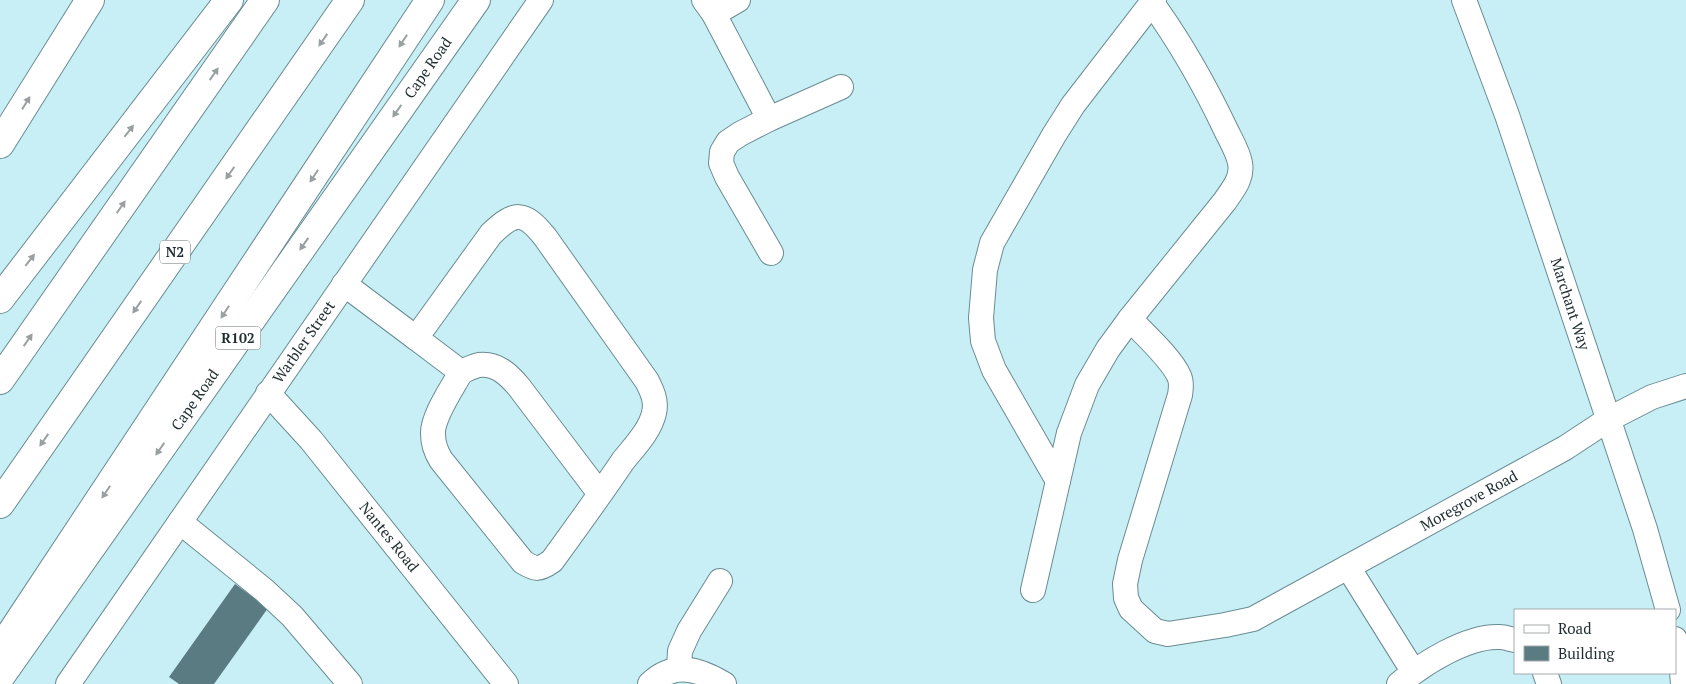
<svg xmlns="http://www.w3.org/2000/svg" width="1686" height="684" viewBox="0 0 1686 684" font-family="'PT Serif',serif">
<rect width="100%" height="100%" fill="#c9eff6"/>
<!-- building -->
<path fill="#597b81" d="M235 584 268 608 214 684H179L169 677Z"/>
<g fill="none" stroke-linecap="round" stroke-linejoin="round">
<!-- minor casing -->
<g stroke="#698c92" stroke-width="26">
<g id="minor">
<path d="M704 0 714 14 769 119"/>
<path d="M1464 0 1507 115 1645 529 1668 610"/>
<path d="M714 14 738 0"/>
<path d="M771 253 727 177 721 163 722 152 728 142 740 134 769 119 841 87"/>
<path d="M344 284 416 338"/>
<path d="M1130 319C1144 334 1171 358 1179 376 1182 382 1181 389 1180 395L1130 560 1125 584 1126 598 1131 609 1155 631 1168 634 1225 625 1253 619 1565 448 1609 419 1652 397 1686 386"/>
<path d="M461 372 416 338 491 234C515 211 524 211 545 237L647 381C652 391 657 401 654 413 650 431 634 447 623 461 600 495 576 528 552 561 539 570 536 570 523 562L441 460C436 452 433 444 433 434 432 417 453 387 461 372 466 370 473 366 479 365 497 363 509 375 519 387L600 494"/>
<path d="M268 393 311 440 506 684"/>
<path d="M1058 481 994 370 983 341 981 318 985 270 992 243 1054 135 1073 105 1154 0"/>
<path d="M180 522 264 590 292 616 350 684"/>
<path d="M1348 567 1413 671"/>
<path d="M1033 590 1069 433 1087 385 1108 349 1130 319 1225 201C1233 189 1243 178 1240 163 1238 151 1230 139 1225 128 1204 84 1180 42 1152 3"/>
<path d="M1675 639 1682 672 1683 684"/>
<path d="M679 669 680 651 689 631 720 581"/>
<path d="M1545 673 1549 684"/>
<path d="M68 684 541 0"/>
<path d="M650 684C674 661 699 669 724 684"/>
<path d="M1399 684C1422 664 1468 635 1500 637 1504 637 1510 639 1515 640"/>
</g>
</g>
<!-- major casing -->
<g stroke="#698c92" stroke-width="30">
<g id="major">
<path d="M0 144 90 0"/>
<path d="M0 677 476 0"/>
</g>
</g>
<!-- highway casing -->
<g stroke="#698c92" stroke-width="30">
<g id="highway">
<path d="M0 299 229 0"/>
<path d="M0 380 265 0"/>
<path d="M0 504 350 0"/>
<path d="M0 650 430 0"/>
</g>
</g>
<!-- minor -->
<use href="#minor" stroke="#fff" stroke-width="24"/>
<!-- major -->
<use href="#major" stroke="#fff" stroke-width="28"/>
<!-- highway -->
<use href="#highway" stroke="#fff" stroke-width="28"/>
</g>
<!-- one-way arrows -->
<defs><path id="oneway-solid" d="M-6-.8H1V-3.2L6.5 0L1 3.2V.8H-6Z" transform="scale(1.25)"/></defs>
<g fill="#9aa0a2">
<use href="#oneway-solid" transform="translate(323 40) rotate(125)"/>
<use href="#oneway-solid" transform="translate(403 41) rotate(123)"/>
<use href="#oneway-solid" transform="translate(214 74) rotate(-55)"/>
<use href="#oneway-solid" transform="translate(26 103) rotate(-58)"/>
<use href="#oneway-solid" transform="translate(397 111) rotate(125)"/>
<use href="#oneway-solid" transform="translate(129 131) rotate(-52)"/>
<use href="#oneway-solid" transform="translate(230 173) rotate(125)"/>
<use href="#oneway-solid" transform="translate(314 176) rotate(123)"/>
<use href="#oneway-solid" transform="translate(121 207) rotate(-55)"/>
<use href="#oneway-solid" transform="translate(304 244) rotate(125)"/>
<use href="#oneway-solid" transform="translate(30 260) rotate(-52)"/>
<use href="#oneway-solid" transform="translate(137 307) rotate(125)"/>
<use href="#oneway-solid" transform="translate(225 312) rotate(123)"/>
<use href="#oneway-solid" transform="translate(28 340) rotate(-55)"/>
<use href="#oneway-solid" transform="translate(44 440) rotate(125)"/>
<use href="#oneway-solid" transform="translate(160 449) rotate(125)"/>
<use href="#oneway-solid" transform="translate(106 492) rotate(124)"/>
</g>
<g text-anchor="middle" stroke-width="5" stroke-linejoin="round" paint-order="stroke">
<!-- shield labels -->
<g fill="#fff" stroke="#626c6e" stroke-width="1">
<rect x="160" y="240.5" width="30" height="23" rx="4"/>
<rect x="215.5" y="326.5" width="45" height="23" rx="4"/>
</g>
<g font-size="14" font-weight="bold" fill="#1f2d30">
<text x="175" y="257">N2</text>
<text x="238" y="343">R102</text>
</g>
<!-- street labels -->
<g font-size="15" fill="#1f2d30" stroke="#fff">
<text transform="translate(428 68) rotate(-55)" y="5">Cape Road</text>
<text transform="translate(1570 304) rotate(72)" y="5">Marchant Way</text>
<text transform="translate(304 342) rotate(-55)" y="5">Warbler Street</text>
<text transform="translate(195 400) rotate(-55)" y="5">Cape Road</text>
<text transform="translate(1469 501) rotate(-29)" y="5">Moregrove Road</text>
<text transform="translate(389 537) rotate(51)" y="5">Nantes Road</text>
</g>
</g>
<!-- legend -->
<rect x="1514" y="609" width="162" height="65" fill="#ffffff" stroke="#a5abac"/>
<rect x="1524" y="625" width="25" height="8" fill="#ffffff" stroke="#a5abac"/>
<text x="1558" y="634" font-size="15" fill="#1f2d30">Road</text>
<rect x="1524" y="646" width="25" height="15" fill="#597b81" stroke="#a5abac"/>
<text x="1558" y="659" font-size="15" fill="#1f2d30">Building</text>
</svg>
